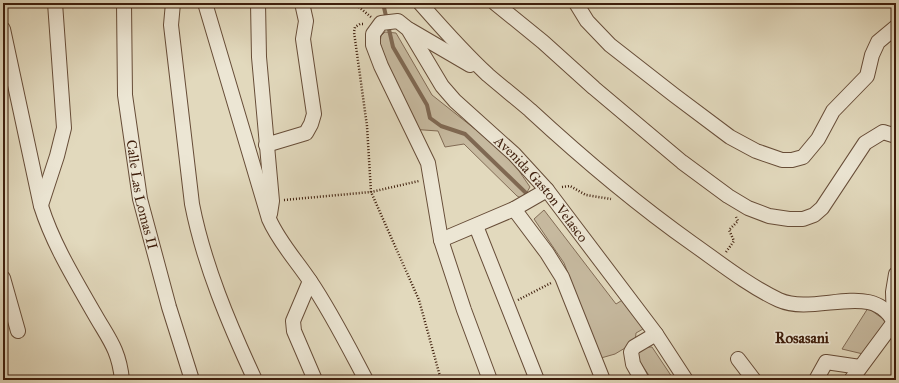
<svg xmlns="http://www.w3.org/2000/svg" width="899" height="383" viewBox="0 0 899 383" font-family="'IM FELL Great Primer',serif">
<rect width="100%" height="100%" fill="#e2d9bd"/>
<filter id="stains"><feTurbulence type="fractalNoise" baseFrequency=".005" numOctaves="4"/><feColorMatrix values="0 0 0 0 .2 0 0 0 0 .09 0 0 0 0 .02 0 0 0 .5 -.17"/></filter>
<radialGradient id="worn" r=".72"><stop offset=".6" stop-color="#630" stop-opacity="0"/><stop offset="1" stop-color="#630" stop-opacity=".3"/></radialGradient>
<!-- green -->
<g fill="#c6b99f" stroke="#826c56">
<path d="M385 32 396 33 432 95 480 133 515 165 530 187 523 199 517 196 464 144 445 147 438 131 410 129 380 43 381 36Z"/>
<path d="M544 210 616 304 624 299 643 329 636 333 635 342 615 354 601 358 564 263 534 219Z"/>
<path d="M868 308 886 321 863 354 842 349Z"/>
<path d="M642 347H652L674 380H652L636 356Z"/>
</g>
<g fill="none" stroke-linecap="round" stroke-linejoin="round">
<!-- stream -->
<path stroke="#7f6852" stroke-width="4" d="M383 3 393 47 427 105 430 118 441 126 465 134 526 193"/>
<!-- minor casing -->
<g stroke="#674d38" stroke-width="16">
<g id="minor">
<path id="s1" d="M124 3 125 95 140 199 169 307 192 380"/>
<path d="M173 3 171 25 192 204C204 265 229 324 255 380"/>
<path d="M205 3 269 219C279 242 296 260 310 281 331 312 348 346 366 380"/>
<path d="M258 3 259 57 272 201 270 214"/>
<path d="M420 3C442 28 464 53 488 75 502 87 516 98 530 110 582 158 635 203 693 244 720 263 749 286 779 300 817 317 877 277 896 327"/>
<path d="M495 3 543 42 594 88 682 162 728 196 748 208 769 216 789 219H803L814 215 822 208 865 143 883 132 896 136"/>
<path d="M576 3 587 21 610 45 674 95 730 137 756 151 782 160H792L803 157 818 139 833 111 867 76 872 55 878 42 896 27"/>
<path d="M3 29 41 206C53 244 74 278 94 313 108 338 119 349 122 380"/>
<path d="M410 30 470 65"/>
<path d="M266 145 306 133 311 124 314 114 303 39 306 21 302 3"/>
<path d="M41 205 57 156 64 128 55 3"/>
<path d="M514 209 547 253 562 277 603 380"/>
<path d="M476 226 537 380"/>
<path d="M441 240 514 209 547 190"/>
<path d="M3 278 18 331"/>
<path d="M310 281 293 321 294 331 315 380"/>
<path d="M738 359 754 380"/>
<path id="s2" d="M490 380 464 310 441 240 428 163 381 66 373 45V34L381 23 398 21 408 29 442 86 455 101 514 154 547 190 656 334 686 380"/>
<path d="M642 380 633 364 631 352 634 347 656 334"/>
<path d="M816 380 826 362 860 367"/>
<path d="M851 380 894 322 893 292 896 274"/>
</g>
</g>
<!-- path -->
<g stroke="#3e1e0c" stroke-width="2.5" stroke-dasharray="1 2" stroke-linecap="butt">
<path d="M354 3 371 17"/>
<path d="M363 24H360L355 27 354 32 367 126 371 192 419 300 441 380"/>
<path d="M562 187 570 186 586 195 611 199"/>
<path d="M284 200 371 192 419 181"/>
<path d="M726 252 734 241 729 230 738 221 736 217"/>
<path d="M518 300 551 283"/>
</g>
<!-- minor -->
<use href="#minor" stroke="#ece6d4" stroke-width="14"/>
</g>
<g text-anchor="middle" stroke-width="3.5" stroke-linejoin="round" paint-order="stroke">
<!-- street labels -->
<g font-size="14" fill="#3e1e0c" stroke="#ece6d4">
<text dy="5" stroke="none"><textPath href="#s2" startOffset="621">Avenida Gaston Velasco</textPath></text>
<text dy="5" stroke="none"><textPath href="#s1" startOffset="193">Calle Las Lomas II</textPath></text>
</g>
<!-- neighbourhood labels -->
<g font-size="15" font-weight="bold" fill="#3e1e0c" stroke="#ece6d4">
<text x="802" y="343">Rosasani</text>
</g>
</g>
<!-- margin -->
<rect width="899" height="383" fill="none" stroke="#e2d9bd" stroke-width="16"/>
<rect x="4" y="4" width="891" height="375" fill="none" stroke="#3e1e0c" stroke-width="2"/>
<rect x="8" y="8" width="883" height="367" fill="none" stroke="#3e1e0c"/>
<rect width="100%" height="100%" filter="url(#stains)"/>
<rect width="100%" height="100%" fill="url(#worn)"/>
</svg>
